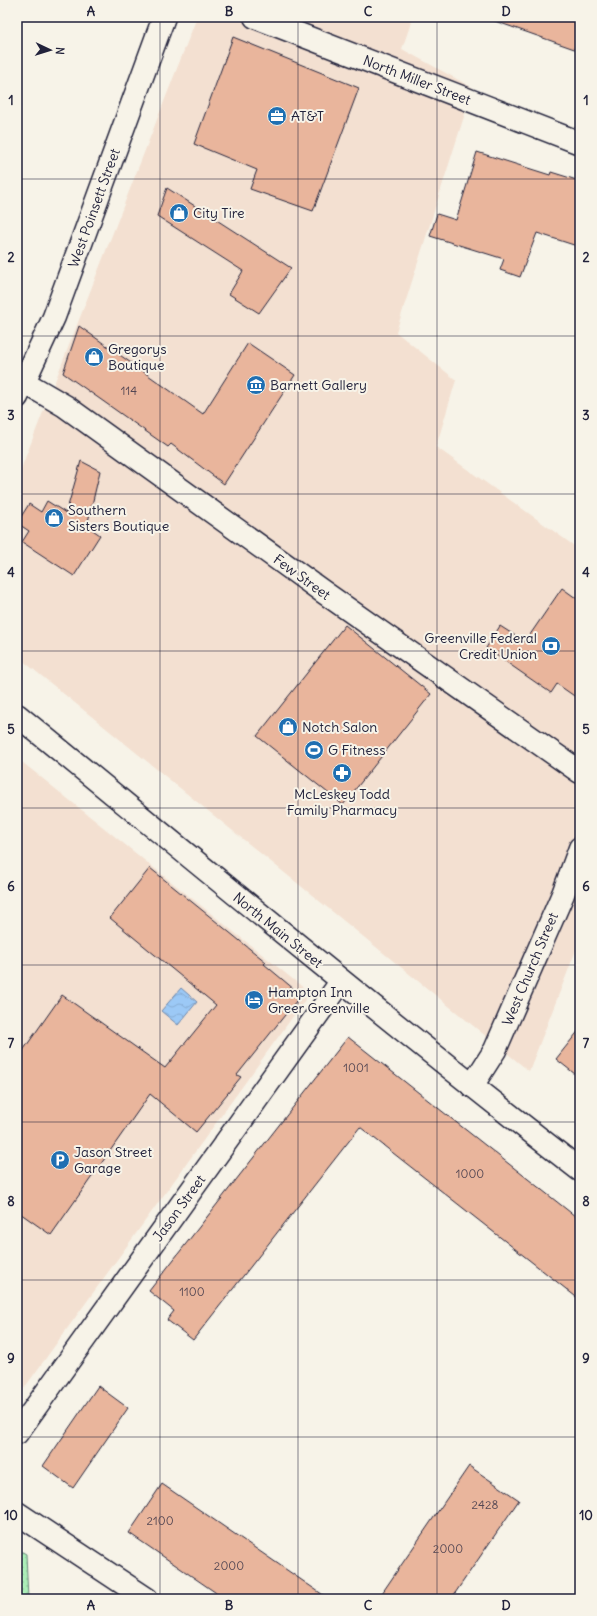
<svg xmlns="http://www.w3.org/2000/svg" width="597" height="1616" viewBox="0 0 597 1616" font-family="Delius,sans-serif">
<defs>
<pattern id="grass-dots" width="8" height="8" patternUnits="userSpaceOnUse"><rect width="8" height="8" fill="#aceeb8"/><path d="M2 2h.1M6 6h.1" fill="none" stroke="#94cc9f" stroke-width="1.8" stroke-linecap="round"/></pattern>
<pattern id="water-waves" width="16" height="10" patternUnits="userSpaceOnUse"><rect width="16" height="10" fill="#9cc9f6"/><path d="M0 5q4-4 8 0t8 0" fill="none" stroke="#86acd4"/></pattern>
</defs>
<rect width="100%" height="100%" fill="#f7f3e8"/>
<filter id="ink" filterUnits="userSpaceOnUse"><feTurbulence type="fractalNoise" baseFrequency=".025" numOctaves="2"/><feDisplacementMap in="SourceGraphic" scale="8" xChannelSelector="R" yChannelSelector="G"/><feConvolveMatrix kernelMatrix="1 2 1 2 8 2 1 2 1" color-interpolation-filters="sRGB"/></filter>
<g filter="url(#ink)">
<!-- built -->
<g fill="#f3e0d1">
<path d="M197 17H413L402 49 473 88 396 332 456 380 436 447 580 550V940L529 1071 17 656V479Z"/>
<path d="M17 758 310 993 17 1398Z"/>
</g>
<!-- grass -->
<path fill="url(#grass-dots)" stroke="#67887a" d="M17 1549 26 1554 28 1599H17Z"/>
<!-- water -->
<path fill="url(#water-waves)" stroke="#6b86ab" d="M181 988 197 1002 178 1025 161 1011Z"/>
<!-- building -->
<g fill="#e9b59c" stroke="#22223b">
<path d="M492 17H580V51L492 20Z"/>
<path d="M233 37 359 88 313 211 250 189 257 170 194 144Z"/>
<path d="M477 152 550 175 551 172 580 181V247L537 233 520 277 500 270 504 259 430 236 437 214 456 220Z"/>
<path d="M167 188 291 268 259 313 229 294 243 271 157 216Z"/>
<path d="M79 326 203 414 248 343 295 375 224 484 171 444 168 447 63 373Z"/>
<path d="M81 461 100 471 87 526 100 535 74 576 22 542 29 531 17 523 29 504 41 512 47 501 66 513Z"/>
<path d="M562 588 580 601V700L557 684 551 693 486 648 500 626 525 642Z"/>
<path d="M345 625 431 694 343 805 257 736Z"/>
<path d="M150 868 266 962 264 964 301 995 237 1075 241 1077 196 1132 150 1094 51 1235 17 1211V1059L62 995 165 1068 216 1005 110 918Z"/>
<path d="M580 1029V1078L556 1059Z"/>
<path d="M348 1037 580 1220V1300L360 1127 193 1340 167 1320 174 1311 149 1291Z"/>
<path d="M98 1386 128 1408 73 1488 43 1466Z"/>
<path d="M469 1466 519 1500 451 1599H378Z"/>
<path d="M162 1484 329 1599H225L129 1533Z"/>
</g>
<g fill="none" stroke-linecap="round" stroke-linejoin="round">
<!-- street casing -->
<g stroke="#22223b" stroke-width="25">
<g id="street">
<path d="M255 17 580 143"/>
<path d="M24 382 65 406 322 591 580 772"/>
<path d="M472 1086 495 1050 563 894 580 848"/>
<path d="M17 1433 341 982"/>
<path d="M17 1513 147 1599"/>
</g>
</g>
<!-- secondary casing -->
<g stroke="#22223b" stroke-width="25">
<g id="secondary">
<path d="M17 397 54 317 164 17"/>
<path d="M17 715C204 868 389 1022 580 1170"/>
</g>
</g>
<!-- street -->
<use href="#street" stroke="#f7f3e8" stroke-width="22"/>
<!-- secondary -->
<use href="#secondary" stroke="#f7f3e8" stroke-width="22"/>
</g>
</g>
<!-- grid -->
<path fill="none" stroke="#22223b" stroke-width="1" stroke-opacity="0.55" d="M160 17V1599M298 17V1599M437 17V1599M17 179H580M17 336H580M17 494H580M17 651H580M17 808H580M17 965H580M17 1122H580M17 1280H580M17 1437H580"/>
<!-- icons -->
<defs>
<g id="office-disc" transform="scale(1)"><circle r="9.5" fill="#1f6fb2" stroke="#f7f3e8"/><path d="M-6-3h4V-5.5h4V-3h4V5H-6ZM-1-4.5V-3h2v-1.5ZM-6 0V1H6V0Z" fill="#fff"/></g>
<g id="shop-disc" transform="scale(1)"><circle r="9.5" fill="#1f6fb2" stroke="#f7f3e8"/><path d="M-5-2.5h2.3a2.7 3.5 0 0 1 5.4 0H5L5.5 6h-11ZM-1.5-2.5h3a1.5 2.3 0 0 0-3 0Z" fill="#fff"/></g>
<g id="museum-disc" transform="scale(1)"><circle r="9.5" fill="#1f6fb2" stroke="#f7f3e8"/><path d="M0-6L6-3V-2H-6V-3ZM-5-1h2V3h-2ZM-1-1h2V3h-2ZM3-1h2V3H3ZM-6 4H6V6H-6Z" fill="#fff"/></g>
<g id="bank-disc" transform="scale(1)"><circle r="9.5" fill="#1f6fb2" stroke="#f7f3e8"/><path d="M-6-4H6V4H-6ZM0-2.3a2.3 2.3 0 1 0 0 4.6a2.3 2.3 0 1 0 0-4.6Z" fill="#fff"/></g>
<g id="stadium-disc" transform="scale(1)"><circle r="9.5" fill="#1f6fb2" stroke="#f7f3e8"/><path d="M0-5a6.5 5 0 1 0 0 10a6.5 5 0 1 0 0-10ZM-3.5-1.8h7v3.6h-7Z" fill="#fff"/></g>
<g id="pharmacy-disc" transform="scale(1)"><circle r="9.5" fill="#1f6fb2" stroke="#f7f3e8"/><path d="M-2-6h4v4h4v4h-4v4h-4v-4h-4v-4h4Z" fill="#fff"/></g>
<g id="hotel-disc" transform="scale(1)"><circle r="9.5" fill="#1f6fb2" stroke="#f7f3e8"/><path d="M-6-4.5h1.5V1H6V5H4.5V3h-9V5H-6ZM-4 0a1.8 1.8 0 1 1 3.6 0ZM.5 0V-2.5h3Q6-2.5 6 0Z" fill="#fff"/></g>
<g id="parking-disc" transform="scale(1)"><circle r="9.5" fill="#1f6fb2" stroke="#f7f3e8"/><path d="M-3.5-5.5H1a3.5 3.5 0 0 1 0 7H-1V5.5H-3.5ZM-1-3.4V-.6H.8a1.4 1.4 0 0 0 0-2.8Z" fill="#fff"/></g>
</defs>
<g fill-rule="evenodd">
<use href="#office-disc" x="277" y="116"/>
<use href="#shop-disc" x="179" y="213"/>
<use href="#shop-disc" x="94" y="357"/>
<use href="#museum-disc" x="256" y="385"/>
<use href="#shop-disc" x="54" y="518"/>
<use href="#bank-disc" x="551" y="646"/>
<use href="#shop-disc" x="288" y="727"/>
<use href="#stadium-disc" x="314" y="750"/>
<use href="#pharmacy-disc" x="342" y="773"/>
<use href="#hotel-disc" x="254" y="1000"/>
<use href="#parking-disc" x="60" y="1160"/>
</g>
<g text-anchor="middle" stroke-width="4" stroke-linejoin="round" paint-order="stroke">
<!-- number labels -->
<g font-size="12" fill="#544753">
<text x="129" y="395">114</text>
<text x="356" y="1072">1001</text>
<text x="470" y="1178">1000</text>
<text x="192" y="1296">1100</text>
<text x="485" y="1509">2428</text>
<text x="160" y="1525">2100</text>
<text x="448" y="1553">2000</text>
<text x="229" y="1570">2000</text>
</g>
<!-- street labels -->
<g font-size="14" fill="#22223b" stroke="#f7f3e8">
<text transform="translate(417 80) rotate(21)" y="5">North Miller Street</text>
<text transform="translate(94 208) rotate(-70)" y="5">West Poinsett Street</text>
<text transform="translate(302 577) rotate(36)" y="5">Few Street</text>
<text transform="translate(278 930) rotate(39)" y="5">North Main Street</text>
<text transform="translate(530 969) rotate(-67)" y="5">West Church Street</text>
<text transform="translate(179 1208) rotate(-54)" y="5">Jason Street</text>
</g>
<!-- poi labels -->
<g font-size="14" fill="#22223b" stroke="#f7f3e8" text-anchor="start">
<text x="291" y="121">AT&amp;T</text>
<text x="193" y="218">City Tire</text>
<text x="108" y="354">Gregorys<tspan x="108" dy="16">Boutique</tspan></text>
<text x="270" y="390">Barnett Gallery</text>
<text x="68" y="515">Southern<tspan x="68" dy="16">Sisters Boutique</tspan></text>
<text x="537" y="643" text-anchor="end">Greenville Federal<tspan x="537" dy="16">Credit Union</tspan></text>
<text x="302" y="732">Notch Salon</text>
<text x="328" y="755">G Fitness</text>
<text x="342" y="799" text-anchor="middle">McLeskey Todd<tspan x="342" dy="16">Family Pharmacy</tspan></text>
<text x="268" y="997">Hampton Inn<tspan x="268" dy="16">Greer Greenville</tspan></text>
<text x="74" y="1157">Jason Street<tspan x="74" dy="16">Garage</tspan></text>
</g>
</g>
<!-- margin -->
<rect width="597" height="1616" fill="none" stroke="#f7f3e8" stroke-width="44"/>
<!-- north arrow -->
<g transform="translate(50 50) rotate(94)" stroke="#f7f3e8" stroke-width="3" paint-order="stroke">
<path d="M0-3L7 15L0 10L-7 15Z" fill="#22223b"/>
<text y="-6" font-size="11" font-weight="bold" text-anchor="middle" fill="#22223b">N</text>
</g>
<rect x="22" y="22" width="553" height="1572" fill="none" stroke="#22223b" stroke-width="1.5"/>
<g font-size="13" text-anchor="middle" font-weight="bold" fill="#22223b">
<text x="91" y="16">A</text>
<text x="229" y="16">B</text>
<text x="368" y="16">C</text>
<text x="506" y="16">D</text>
<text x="11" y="105">1</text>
<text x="586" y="105">1</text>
<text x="11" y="262">2</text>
<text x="586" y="262">2</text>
<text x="11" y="420">3</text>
<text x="586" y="420">3</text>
<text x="11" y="577">4</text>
<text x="586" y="577">4</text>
<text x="11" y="734">5</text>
<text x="586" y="734">5</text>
<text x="11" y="891">6</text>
<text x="586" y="891">6</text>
<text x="11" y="1048">7</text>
<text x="586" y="1048">7</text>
<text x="11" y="1206">8</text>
<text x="586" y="1206">8</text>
<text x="11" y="1363">9</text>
<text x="586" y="1363">9</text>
<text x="11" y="1520">10</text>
<text x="586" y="1520">10</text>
<text x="91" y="1610">A</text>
<text x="229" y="1610">B</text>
<text x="368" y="1610">C</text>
<text x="506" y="1610">D</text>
</g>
</svg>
